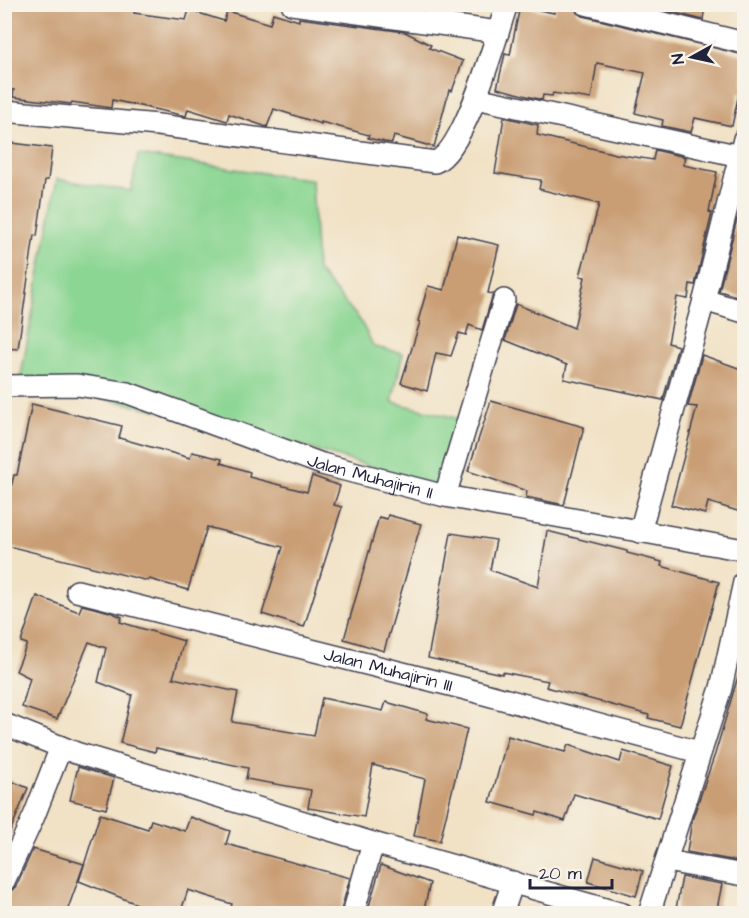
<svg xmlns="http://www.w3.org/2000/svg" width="749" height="918" viewBox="0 0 749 918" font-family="'Architects Daughter',sans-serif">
<rect width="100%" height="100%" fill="#f7f3e8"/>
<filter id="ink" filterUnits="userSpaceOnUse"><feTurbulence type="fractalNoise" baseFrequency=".0167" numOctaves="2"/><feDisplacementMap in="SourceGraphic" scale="12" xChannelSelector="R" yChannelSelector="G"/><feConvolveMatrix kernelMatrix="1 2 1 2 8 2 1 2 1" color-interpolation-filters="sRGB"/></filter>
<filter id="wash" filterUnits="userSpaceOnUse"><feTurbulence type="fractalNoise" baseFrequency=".008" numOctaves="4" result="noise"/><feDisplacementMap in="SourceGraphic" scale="24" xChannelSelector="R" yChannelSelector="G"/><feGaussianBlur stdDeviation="1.35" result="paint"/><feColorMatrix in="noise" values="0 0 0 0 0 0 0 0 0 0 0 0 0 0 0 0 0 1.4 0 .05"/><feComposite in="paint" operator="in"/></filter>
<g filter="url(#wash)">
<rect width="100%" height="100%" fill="#f1e2c6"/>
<!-- green -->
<path fill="#8bd693" stroke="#567c67" stroke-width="1.5" d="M138 155 312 180 317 270 360 320 374 347 403 353 392 402 472 422 452 491 242 428 20 381 57 179 131 191Z"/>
<g id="blocks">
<!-- building -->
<g fill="#c99e74">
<path d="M4 4H135L134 13 186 20 189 10 224 21 227 11 270 24 273 13 299 21V18L405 32 431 45 429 48 463 61 452 91 449 90 434 147 394 136 392 143 385 142 368 138 369 135 321 122V124L274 109 267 127 229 114 227 121 188 109 186 116 112 100 111 108 72 102 71 104 13 97 14 90 4 89Z"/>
<path d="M556 4H574L577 13 583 16 744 55V94L739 93 732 126 695 118 691 132 662 126 663 120 635 113 645 73 597 63 591 99 553 93 552 96 543 95 542 100 497 88 505 54 510 55 520 6 554 13Z"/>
<path d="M641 4H705L703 20Z"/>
<path d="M504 117 538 125 537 135 616 154 653 160 655 150 685 157 683 165 717 172 709 212 712 213 695 285 690 284 688 299 677 297 668 343 678 346 663 400 564 379 567 365 505 340 516 304 574 328 585 277 580 276 599 204 539 189 541 180 495 173Z"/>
<path d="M4 142 52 148 48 180H45L37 236 34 235 18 349 4 348V212L10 175 4 174Z"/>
<path d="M737 219 744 221V298L719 291Z"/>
<path d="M457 235 499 245 488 293 493 294 482 330 469 325 466 335 459 333 451 356 436 353 427 391 401 383 420 322 418 321 428 286 444 290Z"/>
<path d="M702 355 744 370V513L708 502 705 514 671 505 697 407 688 406Z"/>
<path d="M491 401 584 427 564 505 526 497 527 491 468 471Z"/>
<path d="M32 404 122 426 119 438 190 458 192 452 222 459 221 463 250 472 249 477 307 492 312 476 340 486 334 505 342 507 304 627 262 614 283 547 207 527 188 590 149 579 148 581 4 545V515L14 475H17Z"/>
<path d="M388 515 421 524 384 651 344 639 379 517 387 519Z"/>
<path d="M547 531 627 551V553L662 562 661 566 719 582 680 726 648 718 649 715 546 687 548 681 502 672V674L428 658 451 533 496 540 490 570 538 587Z"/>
<path d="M37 596 79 612 82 605 110 612 122 617 120 622 184 641 173 678 238 692 232 722 314 736 322 698 383 711 386 702 428 714 426 719 467 729 440 841 414 836 425 779 373 765 364 817 308 808 311 790 246 779 248 768 156 748 155 752 120 743 132 695 98 682 106 648 89 642 57 719 22 707 30 678 16 671 27 644 21 642Z"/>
<path d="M739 673 744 674 743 862 687 852 692 820 715 754Z"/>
<path d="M508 736 565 752 568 745 620 762 623 751 673 766 658 819 574 794 565 821 537 812 536 815 490 802Z"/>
<path d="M78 767 114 778 106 809 70 800Z"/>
<path d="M4 778 28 788 5 844H4Z"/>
<path d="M100 814 148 829 151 820 185 831 190 817 230 831 226 844 350 878 340 914H229L232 904 188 890 180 914H162L79 881Z"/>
<path d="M33 849 84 864 66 914H4V907L10 892 16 886Z"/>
<path d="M595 857 643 871 636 896 588 882Z"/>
<path d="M381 865 430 883 423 914 367 913Z"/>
<path d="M682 877 722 884 716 914H675Z"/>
</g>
</g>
</g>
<g filter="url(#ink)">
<use href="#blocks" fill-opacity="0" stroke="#413f50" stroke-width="1.5"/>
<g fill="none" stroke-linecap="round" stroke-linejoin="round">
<!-- street casing -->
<g stroke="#413f50" stroke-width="24">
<g id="street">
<path d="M292 4 498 32"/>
<path d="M586 4 744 43"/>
<path d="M476 98 740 156"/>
<path d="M4 111 158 125 435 162C465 151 496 37 507 4"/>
<path d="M704 300 744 312"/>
<path id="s1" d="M4 386 77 385 128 393 322 464 445 496 744 550"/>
<path d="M445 496 504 300"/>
<path d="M640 532 704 300 744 139"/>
<path id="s2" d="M77 591 466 689 699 752"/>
<path d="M4 724 76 753 373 843 623 914"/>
<path d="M666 861 744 875"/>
<path d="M4 881 34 816 61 747"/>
<path d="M353 914 373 843"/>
<path d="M502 914 513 882"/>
<path d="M649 914 721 688 744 582"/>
</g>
</g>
<!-- street -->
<use href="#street" stroke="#fff" stroke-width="21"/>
</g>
</g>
<g text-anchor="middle" stroke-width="6" stroke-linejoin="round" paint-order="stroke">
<!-- street labels -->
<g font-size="18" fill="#22223b" stroke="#f7f3e8">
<text dy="6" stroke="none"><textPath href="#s1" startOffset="381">Jalan Muhajirin II</textPath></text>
<text dy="6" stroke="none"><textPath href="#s2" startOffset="321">Jalan Muhajirin III</textPath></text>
</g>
</g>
<!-- margin -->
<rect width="749" height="918" fill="none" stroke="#f7f3e8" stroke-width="24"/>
<!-- north arrow -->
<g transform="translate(692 57) rotate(262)" stroke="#f7f3e8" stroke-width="4.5" paint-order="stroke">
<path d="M0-4.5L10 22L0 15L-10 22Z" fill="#22223b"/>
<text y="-9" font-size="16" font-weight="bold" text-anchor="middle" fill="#22223b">N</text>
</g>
<!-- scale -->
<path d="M530 879v9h82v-9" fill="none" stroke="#22223b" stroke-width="3"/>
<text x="539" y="879" font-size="18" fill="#22223b" stroke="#f7f3e8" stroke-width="4.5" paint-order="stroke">20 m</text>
</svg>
